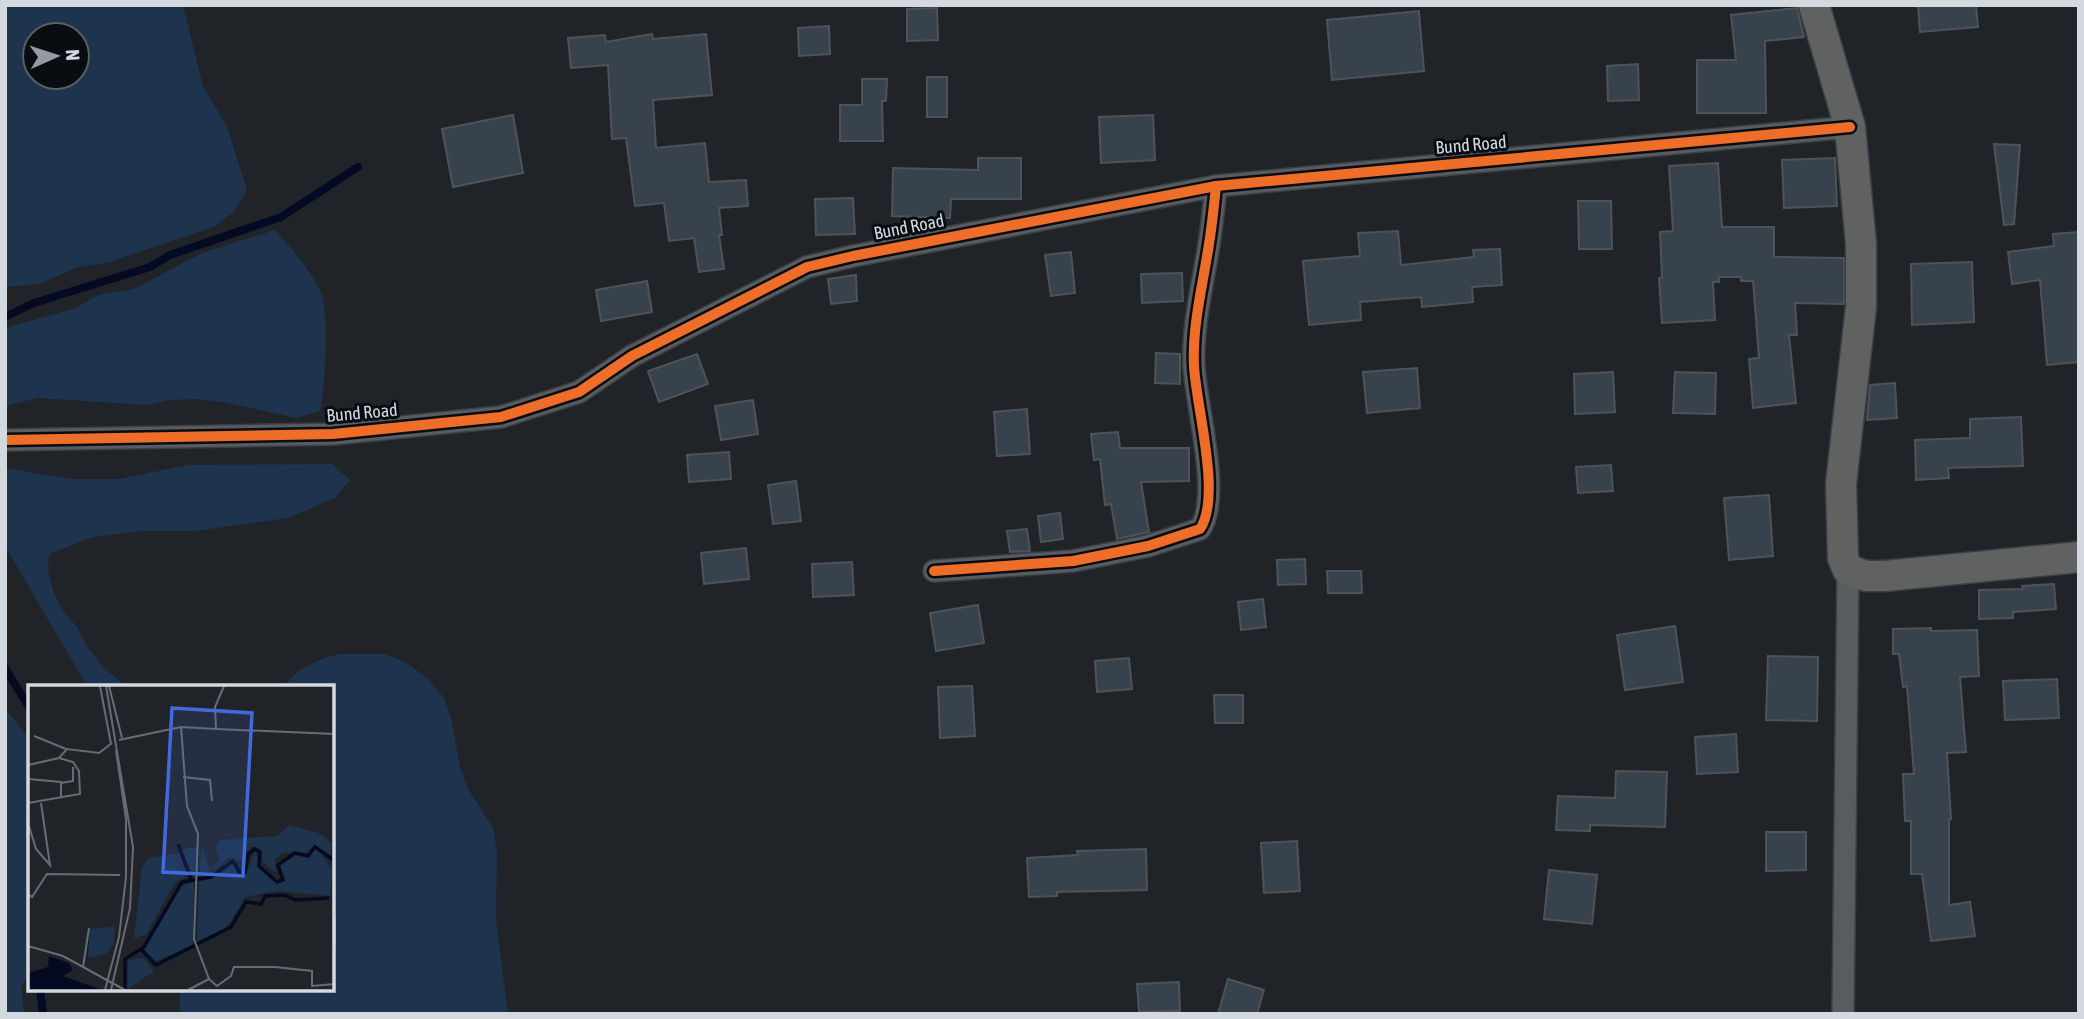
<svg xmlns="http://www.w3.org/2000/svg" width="2084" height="1019" viewBox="0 0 2084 1019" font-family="'Asap Condensed',sans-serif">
<rect width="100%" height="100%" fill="#202429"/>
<!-- green -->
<g fill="#1d334e" fill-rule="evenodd">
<path d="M5 5H183L203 86 227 127 247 190 235 210 216 226 110 262 75 268 40 284 5 287ZM35 35H77V77H35Z"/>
<path d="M275 230C292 250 313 271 322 296 329 317 325 389 320 411L297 418 222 402 194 399 170 400 147 405 38 398 5 406V328L76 308 98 295 134 289 204 252Z"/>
<path d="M332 464 350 480 335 498 288 518 195 531H142L93 537 49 554 48 571 53 590 62 610 77 627 88 648 103 667 126 686H87L5 546V468L70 479H119L188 465Z"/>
<path d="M339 654H385L407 663 428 679 444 698 452 722 460 767 468 789 493 828 497 851 496 920 508 1014H183L180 1012V989H332V687L284 686C301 666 313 661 339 654Z"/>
<path d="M5 709 30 739V972L21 987 24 1014H5Z"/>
</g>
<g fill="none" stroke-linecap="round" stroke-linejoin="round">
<!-- stream -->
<g stroke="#030a22" stroke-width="8">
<path d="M5 317 34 303 150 267 170 255 281 217 358 167"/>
<path d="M5 668 30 709"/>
<path d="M40 989 43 1014"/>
</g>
</g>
<!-- building -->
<g fill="#37424d" stroke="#4f5358" stroke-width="2">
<path d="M1918 5H1976L1978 27 1920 32Z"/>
<path d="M937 8 938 40 907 41V9Z"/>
<path d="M1797 8 1804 37 1765 41 1766 113H1697V60H1736L1731 15Z"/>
<path d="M1419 11 1424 71 1332 80 1327 20Z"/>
<path d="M829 26 830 54 799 56 798 28Z"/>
<path d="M652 34 653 39 706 34 712 95 653 100 656 148 705 143 709 182 746 180 748 206 719 208 722 235H719L724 269 699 272 694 238 669 241 664 203 635 206 626 138 612 139 608 65 571 68 568 38 605 35 606 42Z"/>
<path d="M1638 64 1639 100 1608 101 1607 66Z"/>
<rect x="927" y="77" width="20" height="40"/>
<path d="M862 79H887L886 101H882L883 141H840V105H862Z"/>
<path d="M513 115 523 173 453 187 442 129Z"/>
<path d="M1153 115 1155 160 1101 163 1099 117Z"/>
<path d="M1994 144 2020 145 2014 224 2004 225Z"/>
<path d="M978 158H1021V199H951L950 218 892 216 893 168 978 170Z"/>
<path d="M1835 158 1837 206 1784 208 1782 160Z"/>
<path d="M1718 163 1722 227H1774V257L1844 258V304L1795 303 1797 335H1789L1796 403 1753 408 1749 359 1759 358 1753 281H1741V277H1719V282H1713L1715 320 1662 323 1659 278H1662L1660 232 1673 231 1669 166Z"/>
<path d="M853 198 855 234 816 235 815 199Z"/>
<path d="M1578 201H1611L1612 249H1579Z"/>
<path d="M1398 231 1401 265 1474 257 1473 250 1500 249 1502 285 1472 287 1473 302 1422 307 1421 297 1360 302 1361 320 1309 325 1303 261 1360 256 1358 233Z"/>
<path d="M2079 232V362L2047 365 2040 280 2012 284 2008 252 2054 246 2053 234Z"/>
<path d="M1071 252 1075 293 1051 296 1045 255Z"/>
<path d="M1972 262 1974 322 1912 325 1911 264Z"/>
<path d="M1182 273 1183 301 1142 303 1141 274Z"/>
<path d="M856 275 857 301 831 304 828 279Z"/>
<path d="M647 281 652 312 601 321 596 290Z"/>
<path d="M1156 353 1180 354V384L1155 383Z"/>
<path d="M697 354 708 384 659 402 648 371Z"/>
<path d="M1417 368 1420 408 1367 413 1363 372Z"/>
<path d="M1613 372 1615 412 1575 414 1574 374Z"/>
<path d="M1675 372 1716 373 1715 414 1673 413Z"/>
<path d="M1895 383 1897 418 1867 420 1870 385Z"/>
<path d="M753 400 758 434 721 440 715 406Z"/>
<path d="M1027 409 1030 454 997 456 994 412Z"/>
<path d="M2021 417 2023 466 1948 468 1949 478 1916 480 1915 440 1970 438V419Z"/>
<path d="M1118 432 1120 448H1189V481L1141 482 1149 532 1117 539 1111 504 1105 505 1100 459 1094 460 1091 434Z"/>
<path d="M729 452 731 479 689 482 687 455Z"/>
<path d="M1611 465 1613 491 1578 493 1576 467Z"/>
<path d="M796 481 801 521 773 524 768 485Z"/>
<path d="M1769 495 1773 556 1729 560 1724 498Z"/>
<path d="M1060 513 1063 539 1041 542 1038 516Z"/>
<path d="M1027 529 1030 551 1010 552 1007 531Z"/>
<path d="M746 548 749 579 704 584 701 553Z"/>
<path d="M1305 559 1306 584 1278 585 1277 560Z"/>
<path d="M852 562 854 595 813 597 812 564Z"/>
<path d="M1327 571H1361L1362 593H1328Z"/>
<path d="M2054 584 2056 609 2013 612V618L1979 619V590L2023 589 2022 586Z"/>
<path d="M1263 599 1266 627 1241 630 1238 602Z"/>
<path d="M978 605 984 643 936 651 930 613Z"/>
<path d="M1675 626 1683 682 1625 690 1617 635Z"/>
<path d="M1931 628V631L1977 630 1979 676 1960 677 1966 752 1947 753 1951 819H1949V905L1970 902 1975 936 1931 941 1922 874H1911V821H1905L1903 774H1914L1907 686 1903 687 1899 654H1893V629Z"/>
<path d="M1768 656 1818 657 1817 721 1766 720Z"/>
<path d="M1129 658 1132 689 1097 692 1095 661Z"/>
<path d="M2057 679 2059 718 2005 720 2003 681Z"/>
<path d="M972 686 975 736 940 738 938 687Z"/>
<path d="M1214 695H1243V723H1215Z"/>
<path d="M1736 734 1738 772 1697 774 1695 737Z"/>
<path d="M1616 771 1667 772 1665 827 1590 825V831L1556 830 1558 796 1615 798Z"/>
<path d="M1766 832H1806V870L1766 871Z"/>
<path d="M1297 841 1300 891 1264 893 1261 843Z"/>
<path d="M1146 849 1147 890 1057 892V896L1029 897 1027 858 1078 855 1077 851Z"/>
<path d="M1549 870 1597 875 1592 924 1544 919Z"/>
<path d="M1228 979 1264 990 1257 1014H1218Z"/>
<path d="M1179 982 1180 1011 1139 1012 1137 984Z"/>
</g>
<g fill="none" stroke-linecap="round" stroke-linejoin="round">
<!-- street casing -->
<g stroke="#3b3f42" stroke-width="24">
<g id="street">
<path d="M5 440 333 434 501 417 579 392 632 356 807 267 853 256 1216 186 1850 127"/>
<path d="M934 571 1073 561 1148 546 1200 529C1222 497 1196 406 1194 366 1192 326 1203 284 1209 244 1212 225 1214 206 1216 186"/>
<path d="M1843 1014 1848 570"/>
</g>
</g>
<!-- secondary casing -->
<g stroke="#3b3f42" stroke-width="33">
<path id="secondary" d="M1814 5 1850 127 1861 244V307L1841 484 1843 558 1848 570 1866 576H1885L2079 557"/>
</g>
<!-- street -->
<use href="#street" stroke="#585c60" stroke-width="21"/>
<!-- secondary -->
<use href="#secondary" stroke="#606262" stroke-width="30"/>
<!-- cycleway casing -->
<g stroke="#090d11" stroke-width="15">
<g id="cycleway">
<path d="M5 440 333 434 501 417 579 392 632 356 807 267 853 256 1216 186 1850 127"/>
<path d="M934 571 1073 561 1148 546 1200 529C1222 497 1196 406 1194 366 1192 326 1203 284 1209 244 1212 225 1214 206 1216 186"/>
</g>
</g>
<!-- cycleway -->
<use href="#cycleway" stroke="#ee6e29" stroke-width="10"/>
</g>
<g text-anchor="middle" stroke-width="6" stroke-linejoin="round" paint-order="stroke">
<!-- street labels -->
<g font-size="18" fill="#d4d9e0" stroke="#090d11">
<text transform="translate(1471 145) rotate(-5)" y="6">Bund Road</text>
<text transform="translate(909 227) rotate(-11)" y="6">Bund Road</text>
<text transform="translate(362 413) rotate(-5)" y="6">Bund Road</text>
</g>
</g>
<!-- overview -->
<g transform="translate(28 685)">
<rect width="306" height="306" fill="#202429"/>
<path d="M261 140 291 148 304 158 302 170 287 160 279 167 255 168 247 174 248 188 235 177 232 164 223 161 215 177 201 172 190 182 171 191 174 161 182 185 192 176 188 163 192 155 249 151ZM160 163H169L166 192 154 166ZM289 163 304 184 302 211 250 206 217 212 199 242 169 257 171 196 189 191 204 178 210 187 218 188 228 165 230 181 247 197H254L251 180 256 175 269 169 279 172ZM151 168 160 190 146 199 118 250 106 253 114 182 121 173ZM166 197 165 260 126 277 115 265 153 201ZM86 241V259L78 269 60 273 62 244ZM115 272 126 286 99 305 100 276Z" fill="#1d334e"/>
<path d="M21 271 41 278 45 285 35 291 74 305H0V288L20 282Z" fill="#030a22"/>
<path fill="none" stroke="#030a22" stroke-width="3.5" d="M150 159 163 194M114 265 128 280 203 242 218 217 233 219 237 211 256 210 268 215 301 213M97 304V274L116 262 154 197 183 192 205 176 212 188 217 187 220 169 227 164 232 167 231 181 249 197 255 195 250 180 267 168 280 171 287 162 307 176"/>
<path fill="none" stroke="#686c72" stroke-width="2" d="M72 1 83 59M78 1 105 162 102 223 83 305M81 1 94 53M153 42 159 121 170 149 166 254 181 294 189 301 203 291 206 282H247L284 286V301L307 299M188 44 307 49M6 51 38 64M91 55 153 42 188 44 187 22 196 1M0 80 31 73 39 64 71 68 84 58M155 92 182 95 184 116M0 94 33 97V113M33 98 45 96V82M0 118 52 109 51 86 45 77 31 73M0 138 8 164 22 180 13 118M0 209 4 212 19 189 92 190M307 232V261M0 261 35 271 97 305M55 282 61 243M77 305 91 252 98 192V134L88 65M160 305 181 294"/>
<path fill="#426ada" fill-opacity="0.15" stroke="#426ada" stroke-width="3.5" d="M144 23 224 28 215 191 135 187Z"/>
<rect width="306" height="306" fill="none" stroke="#d4d9e0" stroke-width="3.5"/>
</g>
<!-- border -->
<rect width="2084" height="1019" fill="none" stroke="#d4d9e0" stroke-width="14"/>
<!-- north arrow -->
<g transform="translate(56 56) rotate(87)"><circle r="33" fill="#090d11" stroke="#5a5f64" stroke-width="2"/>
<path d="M0-5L12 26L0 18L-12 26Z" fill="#959aa0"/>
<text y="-10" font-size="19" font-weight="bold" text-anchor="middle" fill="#d4d9e0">N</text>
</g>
</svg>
